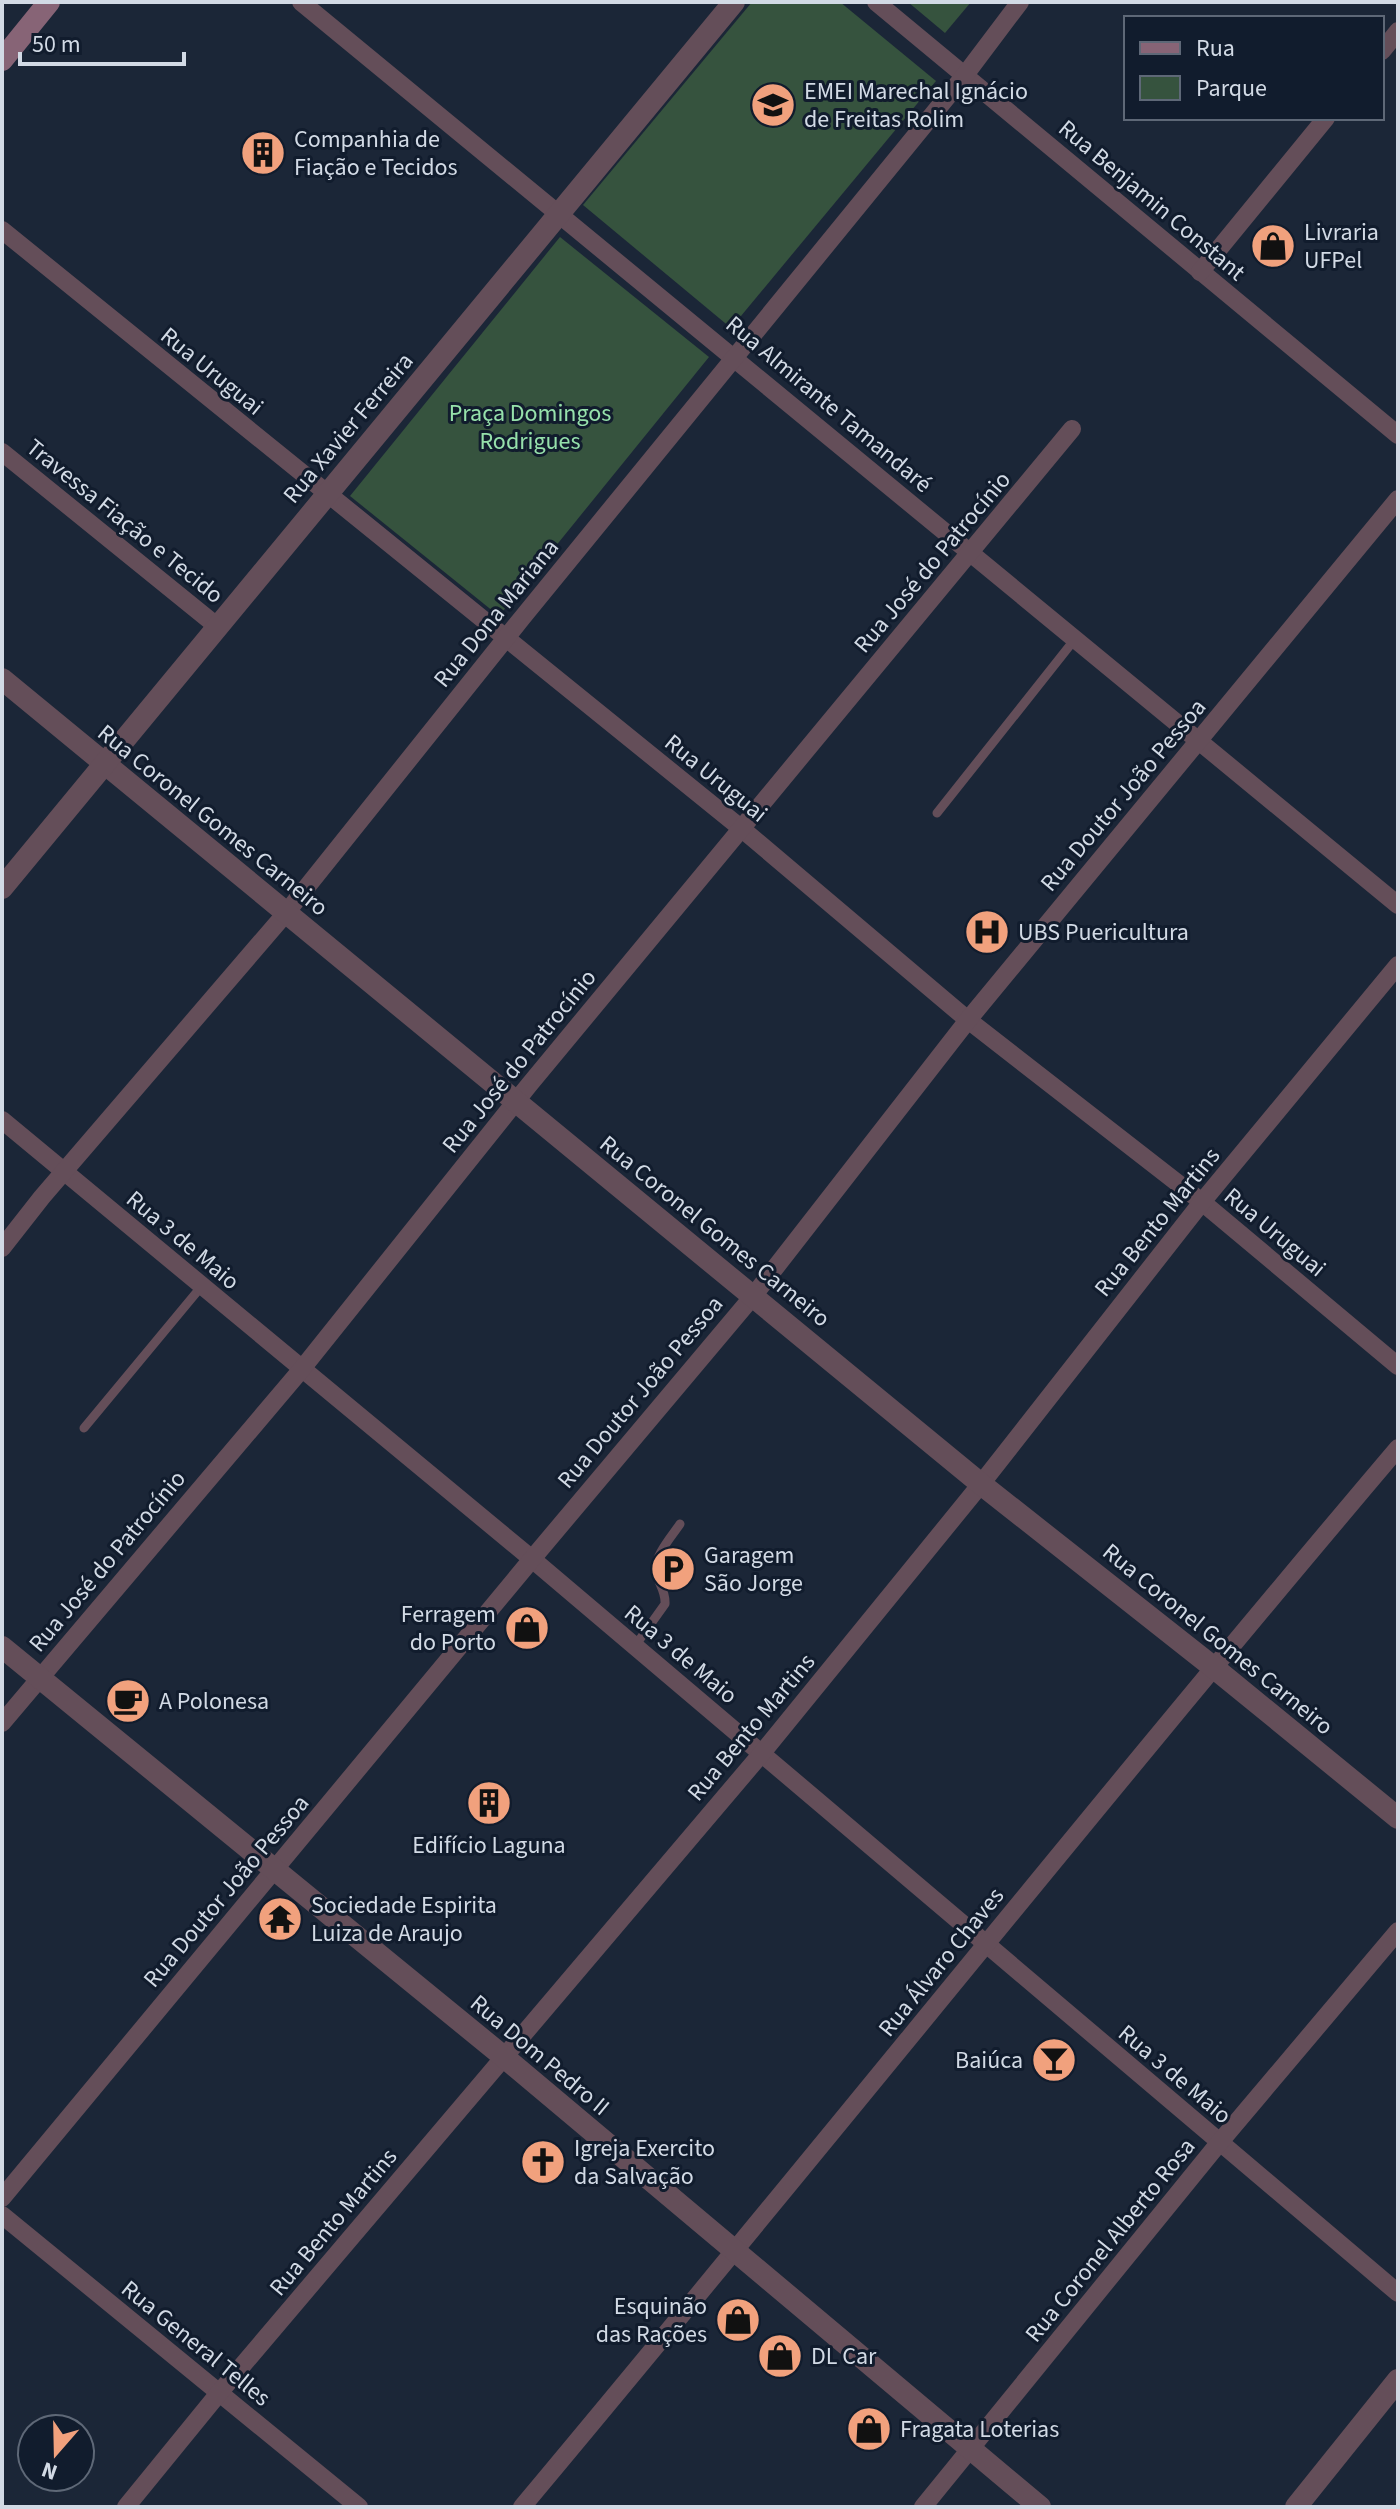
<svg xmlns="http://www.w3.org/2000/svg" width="1400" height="2509" viewBox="0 0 1400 2509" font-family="'Source Sans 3',sans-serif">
<rect width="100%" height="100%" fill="#1b2637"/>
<!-- green -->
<g fill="#36533e">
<path d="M752 2H840L936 81 731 328 583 205Z"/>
<path d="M908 2H971L945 33Z"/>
<path d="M560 237 709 357 499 616 350 496Z"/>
</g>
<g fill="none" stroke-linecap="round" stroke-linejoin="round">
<!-- service -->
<g stroke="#644e59" stroke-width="9">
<path d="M937 813 1075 639"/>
<path d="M84 1428 201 1287"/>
<path d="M635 1646 665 1604C666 1591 658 1583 656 1572 653 1557 672 1536 680 1524"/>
</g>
<!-- minor -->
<g stroke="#644e59" stroke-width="18">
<path d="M301 2 1398 905"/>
<path d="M876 2 1398 435"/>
<path d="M1382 51 1398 31"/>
<path d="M2 230 742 829 968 1020 1202 1202 1398 1366"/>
<path d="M1200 272 1326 118"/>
<path d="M2 452 218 627"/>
<path d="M2 1120 532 1559 1398 2293"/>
<path d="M2 1248 42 1197 286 913 522 618 965 75 1020 2"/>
<path d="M2 1723 301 1370 529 1085 1072 429"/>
<path d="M2 2198 532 1559 754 1295 968 1020 1398 499"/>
<path d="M2 2215 359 2507"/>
<path d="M126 2507 219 2393 762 1753 981 1484 1202 1202 1398 965"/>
<path d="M522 2507C816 2156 1102 1797 1398 1448"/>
<path d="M923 2507 1219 2143 1398 1931"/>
</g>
<!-- tertiary -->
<g stroke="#644e59" stroke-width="22">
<path d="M2 679 981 1484 1213 1667 1398 1818"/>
<path d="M2 888 734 2"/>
<path d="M2 1647 504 2057 1040 2507"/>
<path d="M1296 2507 1398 2380"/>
</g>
<!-- secondary -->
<path stroke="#876476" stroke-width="22" d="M2 60 49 2"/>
</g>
<!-- icons -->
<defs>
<g id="school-disc" transform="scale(2.3)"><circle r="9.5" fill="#f1a17d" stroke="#111c2d"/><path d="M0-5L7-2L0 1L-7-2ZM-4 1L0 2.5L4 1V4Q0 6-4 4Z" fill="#111"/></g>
<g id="building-disc" transform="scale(2.3)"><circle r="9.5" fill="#f1a17d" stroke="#111c2d"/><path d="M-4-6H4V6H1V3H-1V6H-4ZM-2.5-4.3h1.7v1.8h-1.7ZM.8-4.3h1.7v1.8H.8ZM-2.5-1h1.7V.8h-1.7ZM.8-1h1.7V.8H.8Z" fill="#111"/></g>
<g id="shop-disc" transform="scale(2.3)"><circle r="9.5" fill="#f1a17d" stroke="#111c2d"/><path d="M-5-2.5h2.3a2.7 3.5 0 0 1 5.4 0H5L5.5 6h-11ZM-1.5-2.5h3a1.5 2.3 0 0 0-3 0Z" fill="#111"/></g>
<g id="hospital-disc" transform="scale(2.3)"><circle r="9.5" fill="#f1a17d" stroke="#111c2d"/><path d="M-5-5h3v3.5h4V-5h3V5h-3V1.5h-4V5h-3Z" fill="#111"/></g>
<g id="parking-disc" transform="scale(2.3)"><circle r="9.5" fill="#f1a17d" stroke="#111c2d"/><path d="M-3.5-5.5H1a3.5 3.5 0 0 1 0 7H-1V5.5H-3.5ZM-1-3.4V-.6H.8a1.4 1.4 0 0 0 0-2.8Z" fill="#111"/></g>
<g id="cafe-disc" transform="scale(2.3)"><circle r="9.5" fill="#f1a17d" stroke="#111c2d"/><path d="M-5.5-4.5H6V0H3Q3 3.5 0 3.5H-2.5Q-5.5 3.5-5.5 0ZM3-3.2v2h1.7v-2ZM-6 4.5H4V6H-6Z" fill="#111"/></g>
<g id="temple-disc" transform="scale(2.3)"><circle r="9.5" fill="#f1a17d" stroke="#111c2d"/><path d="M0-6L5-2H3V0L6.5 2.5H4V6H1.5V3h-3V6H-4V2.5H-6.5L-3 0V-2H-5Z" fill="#111"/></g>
<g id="bar-disc" transform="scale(2.3)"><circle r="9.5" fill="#f1a17d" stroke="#111c2d"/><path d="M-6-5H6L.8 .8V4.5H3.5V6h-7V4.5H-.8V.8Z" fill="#111"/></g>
<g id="church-disc" transform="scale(2.3)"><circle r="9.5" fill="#f1a17d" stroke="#111c2d"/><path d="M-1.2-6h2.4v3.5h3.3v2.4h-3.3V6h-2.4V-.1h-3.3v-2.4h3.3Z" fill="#111"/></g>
</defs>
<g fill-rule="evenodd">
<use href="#school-disc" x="773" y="105"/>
<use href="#building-disc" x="263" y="153"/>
<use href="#shop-disc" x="1273" y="246"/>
<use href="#hospital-disc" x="987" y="932"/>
<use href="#parking-disc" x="673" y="1569"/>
<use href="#shop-disc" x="527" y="1628"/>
<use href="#cafe-disc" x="128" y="1701"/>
<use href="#building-disc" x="489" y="1803"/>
<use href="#temple-disc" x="280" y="1919"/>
<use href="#bar-disc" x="1054" y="2060"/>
<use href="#church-disc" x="543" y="2162"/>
<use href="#shop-disc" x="738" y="2320"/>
<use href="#shop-disc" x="780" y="2356"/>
<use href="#shop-disc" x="869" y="2429"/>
</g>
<g text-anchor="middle" stroke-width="6" stroke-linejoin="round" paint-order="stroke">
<!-- poi labels -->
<g font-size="24" fill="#d2dae5" stroke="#111c2d" text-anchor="start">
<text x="804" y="99">EMEI Marechal Ignácio<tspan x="804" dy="28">de Freitas Rolim</tspan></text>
<text x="294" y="147">Companhia de<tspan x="294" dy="28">Fiação e Tecidos</tspan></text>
<text x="1304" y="240">Livraria<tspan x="1304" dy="28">UFPel</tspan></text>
<text x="1018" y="940">UBS Puericultura</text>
<text x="704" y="1563">Garagem<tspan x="704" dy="28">São Jorge</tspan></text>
<text x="496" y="1622" text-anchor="end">Ferragem<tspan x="496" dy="28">do Porto</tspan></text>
<text x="159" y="1709">A Polonesa</text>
<text x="489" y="1853" text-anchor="middle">Edifício Laguna</text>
<text x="311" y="1913">Sociedade Espirita<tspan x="311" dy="28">Luiza de Araujo</tspan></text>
<text x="1023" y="2068" text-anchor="end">Baiúca</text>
<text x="574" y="2156">Igreja Exercito<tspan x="574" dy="28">da Salvação</tspan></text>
<text x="707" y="2314" text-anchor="end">Esquinão<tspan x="707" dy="28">das Rações</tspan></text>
<text x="811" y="2364">DL Car</text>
<text x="900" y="2437">Fragata Loterias</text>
</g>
<!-- street labels -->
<g font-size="24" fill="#d2dae5" stroke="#111c2d">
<text transform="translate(1152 200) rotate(40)" y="8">Rua Benjamin Constant</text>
<text transform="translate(212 371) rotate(39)" y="8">Rua Uruguai</text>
<text transform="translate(829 404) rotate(40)" y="8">Rua Almirante Tamandaré</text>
<text transform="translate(348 428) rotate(-50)" y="8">Rua Xavier Ferreira</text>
<text transform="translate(125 521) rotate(39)" y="8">Travessa Fiação e Tecido</text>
<text transform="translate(932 562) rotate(-50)" y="8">Rua José do Patrocínio</text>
<text transform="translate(496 613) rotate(-51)" y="8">Rua Dona Mariana</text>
<text transform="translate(716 778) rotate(39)" y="8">Rua Uruguai</text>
<text transform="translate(1123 795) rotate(-50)" y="8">Rua Doutor João Pessoa</text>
<text transform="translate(213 820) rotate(39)" y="8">Rua Coronel Gomes Carneiro</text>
<text transform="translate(519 1061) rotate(-51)" y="8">Rua José do Patrocínio</text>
<text transform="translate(1157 1222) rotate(-51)" y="8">Rua Bento Martins</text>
<text transform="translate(715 1231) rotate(39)" y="8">Rua Coronel Gomes Carneiro</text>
<text transform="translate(1275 1232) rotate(40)" y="8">Rua Uruguai</text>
<text transform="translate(183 1240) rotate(40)" y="8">Rua 3 de Maio</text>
<text transform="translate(640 1392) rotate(-50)" y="8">Rua Doutor João Pessoa</text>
<text transform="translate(107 1561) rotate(-50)" y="8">Rua José do Patrocínio</text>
<text transform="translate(1218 1639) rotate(39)" y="8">Rua Coronel Gomes Carneiro</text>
<text transform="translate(681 1654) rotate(40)" y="8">Rua 3 de Maio</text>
<text transform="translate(751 1727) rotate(-50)" y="8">Rua Bento Martins</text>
<text transform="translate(226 1891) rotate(-50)" y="8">Rua Doutor João Pessoa</text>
<text transform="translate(941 1962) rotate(-51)" y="8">Rua Álvaro Chaves</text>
<text transform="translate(540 2055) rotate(40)" y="8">Rua Dom Pedro II</text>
<text transform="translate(1175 2074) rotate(40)" y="8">Rua 3 de Maio</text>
<text transform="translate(333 2222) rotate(-50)" y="8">Rua Bento Martins</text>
<text transform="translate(1110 2240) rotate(-51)" y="8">Rua Coronel Alberto Rosa</text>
<text transform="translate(196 2343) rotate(39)" y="8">Rua General Telles</text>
</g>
<!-- park labels -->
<g font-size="24" fill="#96e1ab" stroke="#111c2d">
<text x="530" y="421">Praça Domingos<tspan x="530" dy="28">Rodrigues</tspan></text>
</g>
</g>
<!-- border -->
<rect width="1400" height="2509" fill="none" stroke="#d2dae5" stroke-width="8"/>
<!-- legend -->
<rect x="1124" y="16" width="260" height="104" fill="#111c2d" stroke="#5e6877" stroke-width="2"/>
<rect x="1140" y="42" width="40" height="12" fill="#876476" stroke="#5e6877" stroke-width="2"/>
<text x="1196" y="56" font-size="24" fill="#d2dae5">Rua</text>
<rect x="1140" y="76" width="40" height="24" fill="#36533e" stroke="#5e6877" stroke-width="2"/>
<text x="1196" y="96" font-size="24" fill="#d2dae5">Parque</text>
<!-- north arrow -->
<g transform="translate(56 2453) rotate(200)"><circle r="38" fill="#111c2d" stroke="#5e6877" stroke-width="2"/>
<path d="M0-6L14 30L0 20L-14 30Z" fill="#f1a17d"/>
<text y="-12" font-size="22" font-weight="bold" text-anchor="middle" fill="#d2dae5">N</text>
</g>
<!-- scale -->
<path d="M20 52v12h164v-12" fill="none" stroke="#d2dae5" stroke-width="4"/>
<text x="32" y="52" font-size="24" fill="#d2dae5" stroke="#111c2d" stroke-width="6" paint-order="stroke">50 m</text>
</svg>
